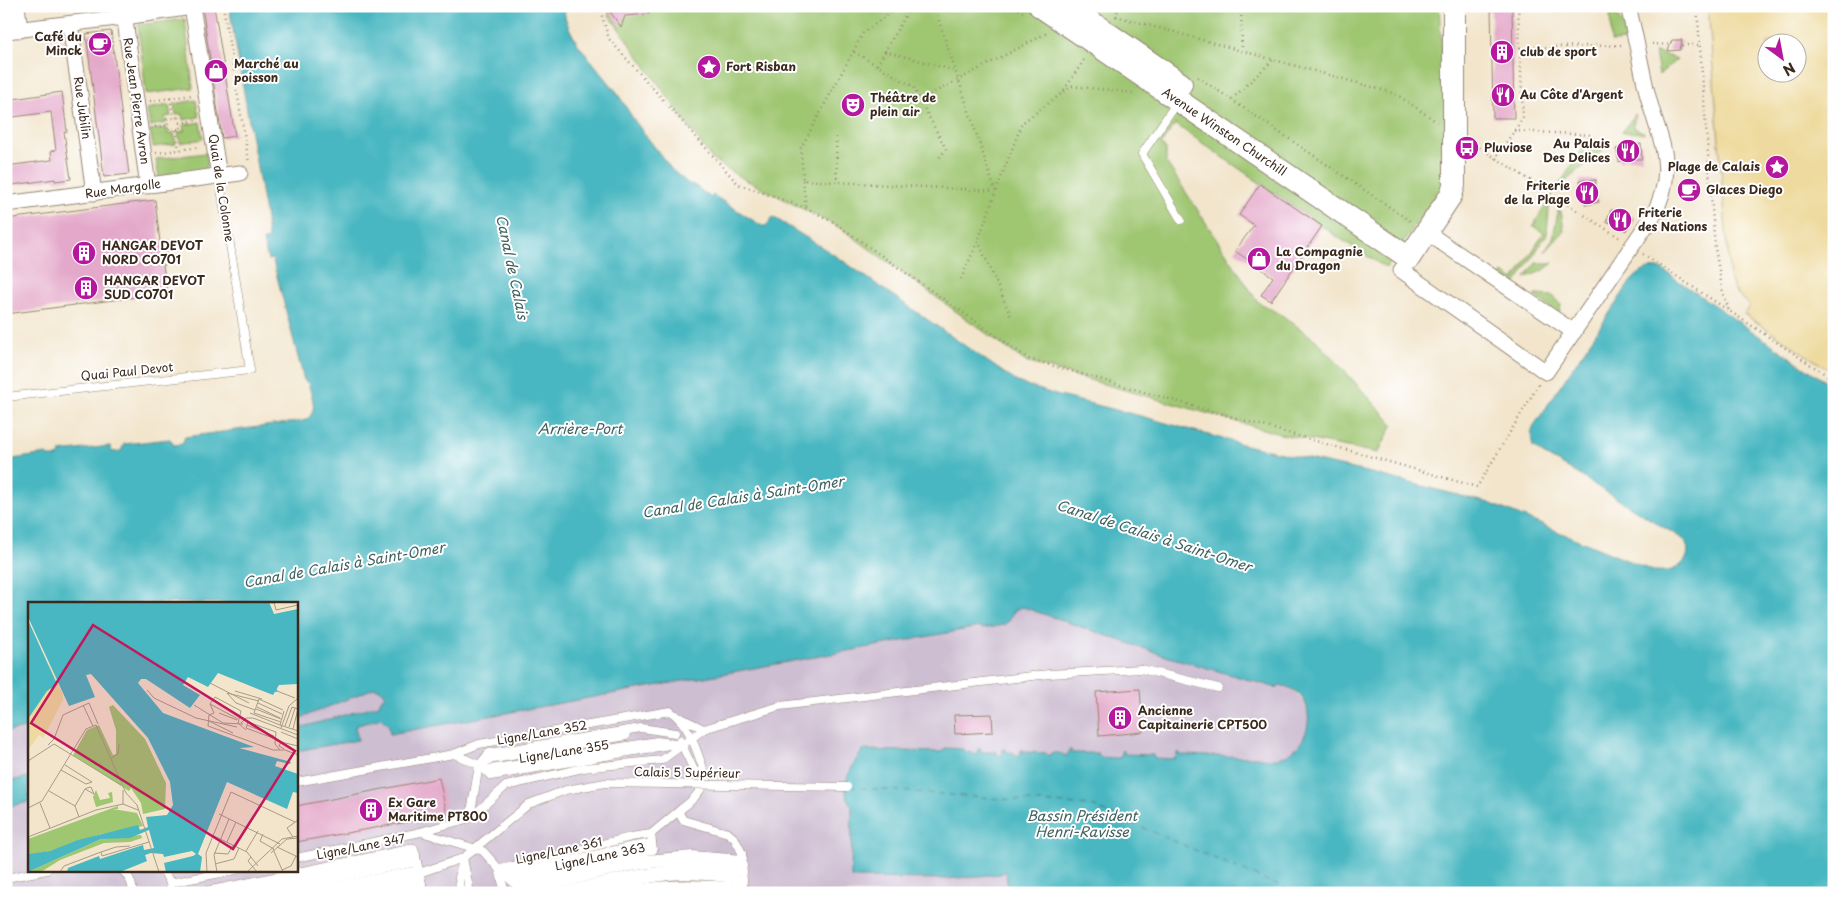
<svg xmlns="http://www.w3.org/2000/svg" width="1840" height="899" viewBox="0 0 1840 899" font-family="'Playpen Sans',sans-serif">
<rect width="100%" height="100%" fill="#fff"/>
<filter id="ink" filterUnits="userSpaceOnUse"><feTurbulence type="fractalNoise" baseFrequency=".02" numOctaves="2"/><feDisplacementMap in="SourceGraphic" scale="10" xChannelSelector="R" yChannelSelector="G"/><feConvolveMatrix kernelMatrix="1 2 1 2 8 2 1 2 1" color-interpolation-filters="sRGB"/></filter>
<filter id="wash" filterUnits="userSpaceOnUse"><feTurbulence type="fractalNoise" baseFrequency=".0096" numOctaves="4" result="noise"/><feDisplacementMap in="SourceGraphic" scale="20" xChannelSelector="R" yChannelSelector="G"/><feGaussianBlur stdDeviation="1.12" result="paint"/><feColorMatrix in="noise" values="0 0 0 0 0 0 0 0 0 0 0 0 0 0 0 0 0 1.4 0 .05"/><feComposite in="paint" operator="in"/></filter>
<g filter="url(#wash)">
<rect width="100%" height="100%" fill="#f2e5cc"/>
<!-- industrial -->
<g fill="#cebed2">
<path d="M1023 607 1169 657 1277 688 1278 685 1284 686 1293 690 1303 701 1308 713 1309 721 1304 739 1299 746 1289 754 1269 760 1257 757 1179 755V753L1175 759 1153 758V755L1124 754 1123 751 1121 752V757L1118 758 1100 757 1098 753H1071V750H1069L1066 756 1062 754 1049 757 1045 753 1023 752 1021 750 1019 756 1015 754 1001 756H998L997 752H980V749H978L976 755 969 752H963V749L945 748 941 752 863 750 848 772 847 798 852 807 851 878 947 879 999 874 1006 871 1008 893H6V807L29 802V870H296V751L358 740 355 726 381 718 389 726 391 734 895 641 980 627 982 629 1005 623 1015 610Z"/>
<path d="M374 688 380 689 385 694V698L378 706H375L296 729V720Z"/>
<path d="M29 727V777L6 782V732Z"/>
</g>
<!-- green -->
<g fill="#9fc671" stroke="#6d7848">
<path d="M609 6H1439L1447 128 1446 180 1386 268 1339 238 1175 124 1161 144 1166 150V162L1258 302 1283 316 1317 341 1393 424 1378 453 1280 434 1026 362 842 229 738 176 712 159 609 15Z"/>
<path d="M1610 6H1615L1614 12 1627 30 1628 41 1611 42Z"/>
<path d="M185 19 193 88 146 94 138 25Z"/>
<path d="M1655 52 1677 59 1659 75Z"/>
<path d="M196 100 199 117 183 120 182 114 176 115 174 104Z"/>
<path d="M169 105 171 116 165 117 166 123 150 126 147 109Z"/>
<path d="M1635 114 1633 127 1645 133 1622 132Z"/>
<path d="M200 122 203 139 180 143 178 132 184 131 183 125Z"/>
<path d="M167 128 168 134 174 133 176 144 153 147 150 130Z"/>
<path d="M1589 139 1606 142V147L1566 181 1558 193 1555 191Z"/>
<path d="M206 153 208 164 203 171 159 178 156 159Z"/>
<path d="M1550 198 1553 200 1549 208 1547 234 1514 286 1500 277 1503 273 1514 280 1544 233 1533 226Z"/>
<path d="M1558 211H1561L1564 231 1545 252 1553 238Z"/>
<path d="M1536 263H1553L1544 270 1525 278Z"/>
<path d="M1536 295 1553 296 1561 304 1559 314 1534 296Z"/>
</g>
<!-- sand -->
<path fill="#eeda9e" stroke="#94825e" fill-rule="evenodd" d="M1708 6H1834V373L1744 314 1750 305 1737 294 1730 279ZM1768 42H1798V72H1768Z"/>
<!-- water -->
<g fill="#48b7c1" stroke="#427070">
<path d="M229 6H564L565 17 569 28 577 43 616 91 634 120 672 170 689 184 694 185 711 198 713 195 762 226H766L773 217 836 256 1017 382 1059 396 1141 416 1241 444 1371 473 1489 503 1653 571C1660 571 1668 572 1674 569 1688 563 1692 550 1683 539 1645 516 1607 493 1570 469 1557 461 1544 456 1533 447L1531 435 1533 427 1631 281C1641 271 1647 267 1661 269L1834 387V893H1008L1006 871 1000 874 947 879 851 878 852 807C838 785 850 769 863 750L941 752 945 748 963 749 964 752H969L976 755 978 749H981V752H997L998 756H1000L1002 755 1003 749H1006V752H1012L1018 756 1020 755 1021 750H1024L1023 752 1046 753 1049 756 1051 753H1059L1067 756 1069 750H1071L1072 753H1098L1100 757 1118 758 1121 757V751H1124V754L1153 755 1154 758 1175 759 1177 753 1179 752V755L1257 757C1311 771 1329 692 1279 685L1277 688 1169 657 1023 607C1014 609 1012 613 1009 621L1003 625 982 629 980 627 390 734 389 726 381 718 355 726 358 740 296 751V729L375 706H378L382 698H385V694L380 689 374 688 296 720V603H29V727L6 732V460L47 454 49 457H58L60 452 110 446 112 452 121 451 124 444 170 439 172 441 173 445 182 444 185 437 303 421C320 414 312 397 308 383L304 380 273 261 271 259 268 260 263 241 268 239 266 219Z"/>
<path d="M29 777V802L6 807V782Z"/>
</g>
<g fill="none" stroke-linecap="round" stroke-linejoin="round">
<!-- ferry -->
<path stroke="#40625f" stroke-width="1" stroke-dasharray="6 5" stroke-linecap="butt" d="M850 787 1092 806 1296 893"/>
</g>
<g id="blocks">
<!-- building -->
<g fill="#e4a9ca">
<path d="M202 6H214L235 136 222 138Z"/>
<path d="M606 6H649V14L625 16 621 27Z"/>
<path d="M1491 6H1512L1514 118H1493Z"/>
<path d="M111 31 129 174 104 177 86 34Z"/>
<path d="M1672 40H1682L1680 50 1668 51Z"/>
<path d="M62 92 67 132H64L71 179 55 181V179L6 186V166L52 160 51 151 56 150 51 112 6 118V100Z"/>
<path d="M1641 144 1642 159H1626L1619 162 1616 149 1627 145Z"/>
<path d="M1580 180H1596L1595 194 1599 202 1586 205 1581 195Z"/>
<path d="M1260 184 1322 226 1271 301 1261 295 1273 277 1235 251 1254 225 1239 215Z"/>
<path d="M155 200 160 242 169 241 172 264 163 265 167 293 6 314V219Z"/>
<path d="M1611 210 1622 211 1634 218 1626 231 1614 223 1606 222Z"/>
<path d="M1140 689 1143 732 1099 736 1096 692Z"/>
<path d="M992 714 993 732 955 734 954 715Z"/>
<path d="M439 778 447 815 296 842V806Z"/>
</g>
</g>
</g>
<g filter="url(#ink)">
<use href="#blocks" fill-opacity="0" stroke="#968875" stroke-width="1"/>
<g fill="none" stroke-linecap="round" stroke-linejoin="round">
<!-- lane casing -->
<g stroke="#968875" stroke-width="9">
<g id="lane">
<path d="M1177 102 1142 154 1181 220"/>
<path d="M6 397 250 370 219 176"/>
<path d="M681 718 704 729"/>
<path d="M680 741 694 770 707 780"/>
<path d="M454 754 479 765 489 753 641 728 675 733"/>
<path d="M481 764 489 760 626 736"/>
<path d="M479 765 491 776 681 743"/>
<path d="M483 767 490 769 657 741 672 743"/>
<path d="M707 780C700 792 693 801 681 809L679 813 683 820 728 833 735 839 742 853 743 893"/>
<path d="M296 782 454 754 479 744 670 711C692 726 698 756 707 780"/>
<path d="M470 818 506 786 583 768 662 760 704 729 780 706 1049 674 1141 669 1218 688"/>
<path d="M420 832 470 818 479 765"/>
<path d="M296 858 421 832 483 851 499 869 505 893"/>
<path d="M463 858 470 893"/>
<path d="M499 869 518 887 634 860 692 855 743 859"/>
<path d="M501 869 631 837 651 834"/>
<path d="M122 870C130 877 132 883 133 893"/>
<path d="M163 870 170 883 172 893"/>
<path d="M506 871 515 873 633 846 652 843"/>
<path d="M419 873 463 858 529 804"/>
<path d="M509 876 516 880 631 853 653 850 651 834 681 809"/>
<path d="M6 878 47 870"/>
<path d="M170 883 236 870"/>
<path d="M197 893 414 848 424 893"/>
<path d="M228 893 416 855"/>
<path d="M263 893 417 862"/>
<path d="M300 893 419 870"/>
<path d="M341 893 420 877"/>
<path d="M378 893 422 884"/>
<path d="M409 893 423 890"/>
<path d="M460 893 459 877 462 863"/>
<path d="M526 893C569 882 614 868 658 863 687 861 715 864 743 866"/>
<path d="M556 893C596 883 636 872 677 869 699 868 721 871 743 872"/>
<path d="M585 893C613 886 641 879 669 876 694 874 719 877 743 880"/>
<path d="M615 893C659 882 698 883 743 887"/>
<path d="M652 893 693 890 726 893"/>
</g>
</g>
<!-- street casing -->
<g stroke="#968875" stroke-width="17">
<g id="street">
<path d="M17 6 20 30"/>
<path d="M123 6 148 186"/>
<path d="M192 6 219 176"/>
<path d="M70 24 94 193"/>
<path d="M6 31 125 17 192 7"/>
<path d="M6 204 240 173"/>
<path d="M1426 232 1574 332"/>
<path d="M1401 270 1546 372 1652 217C1681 166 1657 138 1646 88 1640 61 1635 34 1628 6"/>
</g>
</g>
<!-- secondary casing -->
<g stroke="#968875" stroke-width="24">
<g id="secondary">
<path d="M1040 6 1409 258 1451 195 1454 185V6"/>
<path d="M1068 6 1181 84"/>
</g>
</g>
<!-- path -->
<g stroke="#968875" stroke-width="2.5" stroke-dasharray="1 4" stroke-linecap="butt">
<path d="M223 6 249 163"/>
<path d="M599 6 609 39 738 184 806 208 832 221 1029 359 1477 487 1539 384"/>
<path d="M899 6 863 33 853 52 801 148 803 180 996 191 978 241 961 279"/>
<path d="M934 6 995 190"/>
<path d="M1014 6 1023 12"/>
<path d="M1241 6 1242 51"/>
<path d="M1697 6 1715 248 1723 293 1729 310"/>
<path d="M1116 16 1390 92 1399 96 1437 122"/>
<path d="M1116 17 1119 6"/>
<path d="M1652 44 1670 45"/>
<path d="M1682 45H1698"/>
<path d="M1520 48 1624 45"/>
<path d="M885 51 956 71"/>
<path d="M854 52 914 87 920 100 1047 33"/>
<path d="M877 65 911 6"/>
<path d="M1198 77 1413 223"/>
<path d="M1064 90 1086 57"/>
<path d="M170 98 174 118"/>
<path d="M1232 99 1273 60"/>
<path d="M920 100 946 149 939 158"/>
<path d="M150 101 192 95"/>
<path d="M179 117 181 129 169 130 167 119Z"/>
<path d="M180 123 196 120"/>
<path d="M155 127 168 125"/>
<path d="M176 130 179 150"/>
<path d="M1514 131 1592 135"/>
<path d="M836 137 837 182"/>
<path d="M1471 142 1620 238"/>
<path d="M156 153 200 147"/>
<path d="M1495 159 1523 118 1518 6"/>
<path d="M803 180 806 208"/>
<path d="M996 191 1022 123 1072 86 1135 93"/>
<path d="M978 241 1012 319"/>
<path d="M1643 254 1834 380"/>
</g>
<!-- lane -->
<use href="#lane" stroke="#fff" stroke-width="8"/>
<!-- street -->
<use href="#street" stroke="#fff" stroke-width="15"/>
<!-- secondary -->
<use href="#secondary" stroke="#fff" stroke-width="22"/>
<!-- lane-bridge casing -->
<g stroke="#968875" stroke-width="9" stroke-linecap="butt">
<path id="lane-bridge" d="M529 804 566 790 605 783 847 787"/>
</g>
<!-- lane-bridge -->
<use href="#lane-bridge" stroke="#fff" stroke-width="8"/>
</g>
</g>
<!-- icons -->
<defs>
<g id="cafe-disc" transform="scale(1.25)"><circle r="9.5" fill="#b5179e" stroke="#fff"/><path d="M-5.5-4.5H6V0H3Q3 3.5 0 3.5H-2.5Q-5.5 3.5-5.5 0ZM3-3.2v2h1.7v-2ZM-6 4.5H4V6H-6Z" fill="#fff"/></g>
<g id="building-disc" transform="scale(1.25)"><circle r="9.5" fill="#b5179e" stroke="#fff"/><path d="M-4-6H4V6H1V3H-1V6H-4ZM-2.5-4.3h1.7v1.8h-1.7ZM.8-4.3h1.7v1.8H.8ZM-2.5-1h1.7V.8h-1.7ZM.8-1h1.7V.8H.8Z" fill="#fff"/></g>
<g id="sight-disc" transform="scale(1.25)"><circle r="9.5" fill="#b5179e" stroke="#fff"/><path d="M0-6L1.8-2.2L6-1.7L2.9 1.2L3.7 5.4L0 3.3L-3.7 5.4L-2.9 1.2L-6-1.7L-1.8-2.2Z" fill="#fff"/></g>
<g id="shop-disc" transform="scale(1.25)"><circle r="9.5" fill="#b5179e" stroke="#fff"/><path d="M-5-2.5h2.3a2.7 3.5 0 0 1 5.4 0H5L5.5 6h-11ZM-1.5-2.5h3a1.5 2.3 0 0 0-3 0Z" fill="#fff"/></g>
<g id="restaurant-disc" transform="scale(1.25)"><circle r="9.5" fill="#b5179e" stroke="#fff"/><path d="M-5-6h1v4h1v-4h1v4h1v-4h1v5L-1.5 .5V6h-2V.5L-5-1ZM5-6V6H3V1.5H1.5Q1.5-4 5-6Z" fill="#fff"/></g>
<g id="theatre-disc" transform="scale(1.25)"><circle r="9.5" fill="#b5179e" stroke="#fff"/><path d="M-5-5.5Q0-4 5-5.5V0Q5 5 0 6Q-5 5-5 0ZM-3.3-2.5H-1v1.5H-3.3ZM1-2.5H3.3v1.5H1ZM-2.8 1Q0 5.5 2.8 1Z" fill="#fff"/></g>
<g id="bus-disc" transform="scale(1.25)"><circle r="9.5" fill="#b5179e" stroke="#fff"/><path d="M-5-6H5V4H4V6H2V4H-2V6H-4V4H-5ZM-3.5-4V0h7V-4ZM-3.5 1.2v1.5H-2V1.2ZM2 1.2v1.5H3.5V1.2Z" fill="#fff"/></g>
</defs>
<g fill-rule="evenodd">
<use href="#cafe-disc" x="100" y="44"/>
<use href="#building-disc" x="1502" y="52"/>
<use href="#sight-disc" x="709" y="67"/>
<use href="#shop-disc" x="216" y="71"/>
<use href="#restaurant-disc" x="1503" y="95"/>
<use href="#theatre-disc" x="853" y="105"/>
<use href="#bus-disc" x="1467" y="148"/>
<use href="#restaurant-disc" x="1628" y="151"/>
<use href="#sight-disc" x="1777" y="167"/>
<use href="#cafe-disc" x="1689" y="190"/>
<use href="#restaurant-disc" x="1587" y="193"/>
<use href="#restaurant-disc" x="1620" y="220"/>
<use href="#building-disc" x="84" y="253"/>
<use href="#shop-disc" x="1259" y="259"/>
<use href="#building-disc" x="86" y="288"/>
<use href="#building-disc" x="1120" y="718"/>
<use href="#building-disc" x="371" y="810"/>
</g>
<g text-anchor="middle" stroke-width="4" stroke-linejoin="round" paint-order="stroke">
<!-- poi labels -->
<g font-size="12" font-weight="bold" fill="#3b2a1e" stroke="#fff" text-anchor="start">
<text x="82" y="41" text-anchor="end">Café du<tspan x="82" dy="14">Minck</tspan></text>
<text x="1520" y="56">club de sport</text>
<text x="234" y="68">Marché au<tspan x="234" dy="14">poisson</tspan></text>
<text x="726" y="71">Fort Risban</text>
<text x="1520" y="99">Au Côte d'Argent</text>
<text x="870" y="102">Théâtre de<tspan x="870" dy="14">plein air</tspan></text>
<text x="1610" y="148" text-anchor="end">Au Palais<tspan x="1610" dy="14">Des Delices</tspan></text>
<text x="1484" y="152">Pluviose</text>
<text x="1760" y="171" text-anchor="end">Plage de Calais</text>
<text x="1570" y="190" text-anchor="end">Friterie<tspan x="1570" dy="14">de la Plage</tspan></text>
<text x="1706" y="194">Glaces Diego</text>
<text x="1638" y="217">Friterie<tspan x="1638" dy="14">des Nations</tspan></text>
<text x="102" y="250">HANGAR DEVOT<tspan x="102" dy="14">NORD CO701</tspan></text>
<text x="1276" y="256">La Compagnie<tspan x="1276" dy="14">du Dragon</tspan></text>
<text x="104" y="285">HANGAR DEVOT<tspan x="104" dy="14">SUD CO701</tspan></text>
<text x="1138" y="715">Ancienne<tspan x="1138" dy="14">Capitainerie CPT500</tspan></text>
<text x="388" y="807">Ex Gare<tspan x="388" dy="14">Maritime PT800</tspan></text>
</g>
<!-- street labels -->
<g font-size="12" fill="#3b2a1e" stroke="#fff">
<text transform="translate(136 101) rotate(82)" y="4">Rue Jean Pierre Avron</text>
<text transform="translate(82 108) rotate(82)" y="4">Rue Jubilin</text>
<text transform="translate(1224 132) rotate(34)" y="4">Avenue Winston Churchill</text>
<text transform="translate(221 188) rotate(81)" y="4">Quai de la Colonne</text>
<text transform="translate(123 189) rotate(-8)" y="4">Rue Margolle</text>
<text transform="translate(127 372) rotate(-6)" y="4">Quai Paul Devot</text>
<text transform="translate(542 733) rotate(-10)" y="4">Ligne/Lane 352</text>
<text transform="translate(564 752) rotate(-9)" y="4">Ligne/Lane 355</text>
<text transform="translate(687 773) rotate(1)" y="4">Calais 5 Supérieur</text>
<text transform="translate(361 847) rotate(-11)" y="4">Ligne/Lane 347</text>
<text transform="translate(559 851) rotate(-12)" y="4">Ligne/Lane 361</text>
<text transform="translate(600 857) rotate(-12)" y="4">Ligne/Lane 363</text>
</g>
<!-- water labels -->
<g font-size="14" font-style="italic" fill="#40625f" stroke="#fff">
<text transform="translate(512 267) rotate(78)" y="5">Canal de Calais</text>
<text x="580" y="434">Arrière-Port</text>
<text transform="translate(743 497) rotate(-9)" y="5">Canal de Calais à Saint-Omer</text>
<text transform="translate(1154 536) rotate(18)" y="5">Canal de Calais à Saint-Omer</text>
<text transform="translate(344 565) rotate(-10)" y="5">Canal de Calais à Saint-Omer</text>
<text x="1082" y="821">Bassin Président<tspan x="1082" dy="16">Henri-Ravisse</tspan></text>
</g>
</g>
<!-- overview -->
<g transform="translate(28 602)">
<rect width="270" height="270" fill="#f2e5cc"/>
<path d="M85 103 117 137 138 181 137 207 115 212 113 201 103 186 101 189 45 153 59 128 71 123 85 153 88 152V128L81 105ZM68 188 72 198 82 196 80 191 84 190 85 200 68 205 65 195ZM90 204V207H85L109 211 115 224 73 232 22 249 0 253V237ZM113 233 114 236 102 240 76 241 32 258 13 270H0L73 237Z" fill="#9fc671"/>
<path d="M21 62 35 93V98L15 136 11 133 0 148V90Z" fill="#eeda9e"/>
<path d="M0 0H241L246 12 270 7V82L251 83 245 93 190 71 180 85 160 75 155 83 172 93 162 106 118 77H113L110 81 135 111 226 145 211 146 263 160 262 162 249 159 247 164 270 172V191L265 190 259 207 199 180 170 252 174 255 172 270H138L136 261 165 254 168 252 164 249 136 255 135 252 123 251 117 253 119 259 92 270H39L40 266 71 254 72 257 115 243 116 248 126 246 121 228 102 236 73 237 0 270 1 252 22 249 50 238 110 223 112 228 120 225 118 215 139 213 145 203 142 180 120 136 63 72 58 73 67 95 41 104 0 15ZM0 18 29 82 19 89 0 117Z" fill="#48b7c1"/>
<path fill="none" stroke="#48b7c1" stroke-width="2.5" d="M56 0 119 53 140 84 164 102M74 0 157 46 249 89M90 8 270 55M158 47 181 80M189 59 270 75"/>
<path fill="none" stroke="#a99a86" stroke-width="1" d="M224 0 246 1M246 0 248 8 270 3M182 81 221 101M119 88 126 96 168 116 209 125M207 89 234 97M249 89 267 96M199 91 231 99M199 91 208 101 227 108M185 98 211 113M230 101 254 112M182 102 186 111 181 113 180 124 245 148H257L270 153M182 102 187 95 213 109M182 102 210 117M55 103 65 124M166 103 195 121 215 122M229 105 252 116M228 107 253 117M213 109 210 121 218 128M256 109 252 123 270 129M191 111 209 118M222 111 252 123M181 119 205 131M253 120 226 111 231 97 255 108M213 121 218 116H225L270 133M219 123 246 134M257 124 264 105 270 107M261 125 267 106M253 126 261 104 270 96M265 127 270 107M253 130 270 137M246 134 245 136 218 126 220 120 248 130 247 142 252 148M20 143 26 137 35 113 61 101 70 122M256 147 251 144 253 140 270 144M83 156 90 152 91 142M0 159 26 142 93 183M37 163 64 180M33 168 58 182 64 180M95 188V202L110 208M21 189 47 204 51 215M12 201 22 226M47 204 57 187 59 186 63 185 66 192 57 187M0 206 14 199 58 127 68 123 98 191 109 203 131 270M191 212 252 242M235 232 232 239 246 247M184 233 219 250 230 264M0 235 68 208 95 202M265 235 259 226 270 218M199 240 208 220M102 244 88 245 73 250 74 254 121 240M249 245 270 255M245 247 255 270M218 249 230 229M186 251 200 252 205 243M243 251 259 237 270 236M223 255 220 259 229 270M187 262 206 257 211 246M254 268 263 264 268 254M32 270 36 264 73 250M179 270 178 251 203 190 267 220M189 270 186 253 201 217M219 270 254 237 270 234"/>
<path fill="#c2185b" fill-opacity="0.15" stroke="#c2185b" stroke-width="2.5" d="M65 23 267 149 205 247 3 121Z"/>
<rect width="270" height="270" fill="none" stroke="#3b2a1e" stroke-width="2.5"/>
</g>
<!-- margin -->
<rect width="1840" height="899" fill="none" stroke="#fff" stroke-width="25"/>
<!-- north arrow -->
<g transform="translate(1782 58) rotate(148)"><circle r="24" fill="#ffffff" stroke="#b1aaa5"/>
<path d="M0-4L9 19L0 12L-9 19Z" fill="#b5179e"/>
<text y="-8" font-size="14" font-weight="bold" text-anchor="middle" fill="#3b2a1e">N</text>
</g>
</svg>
